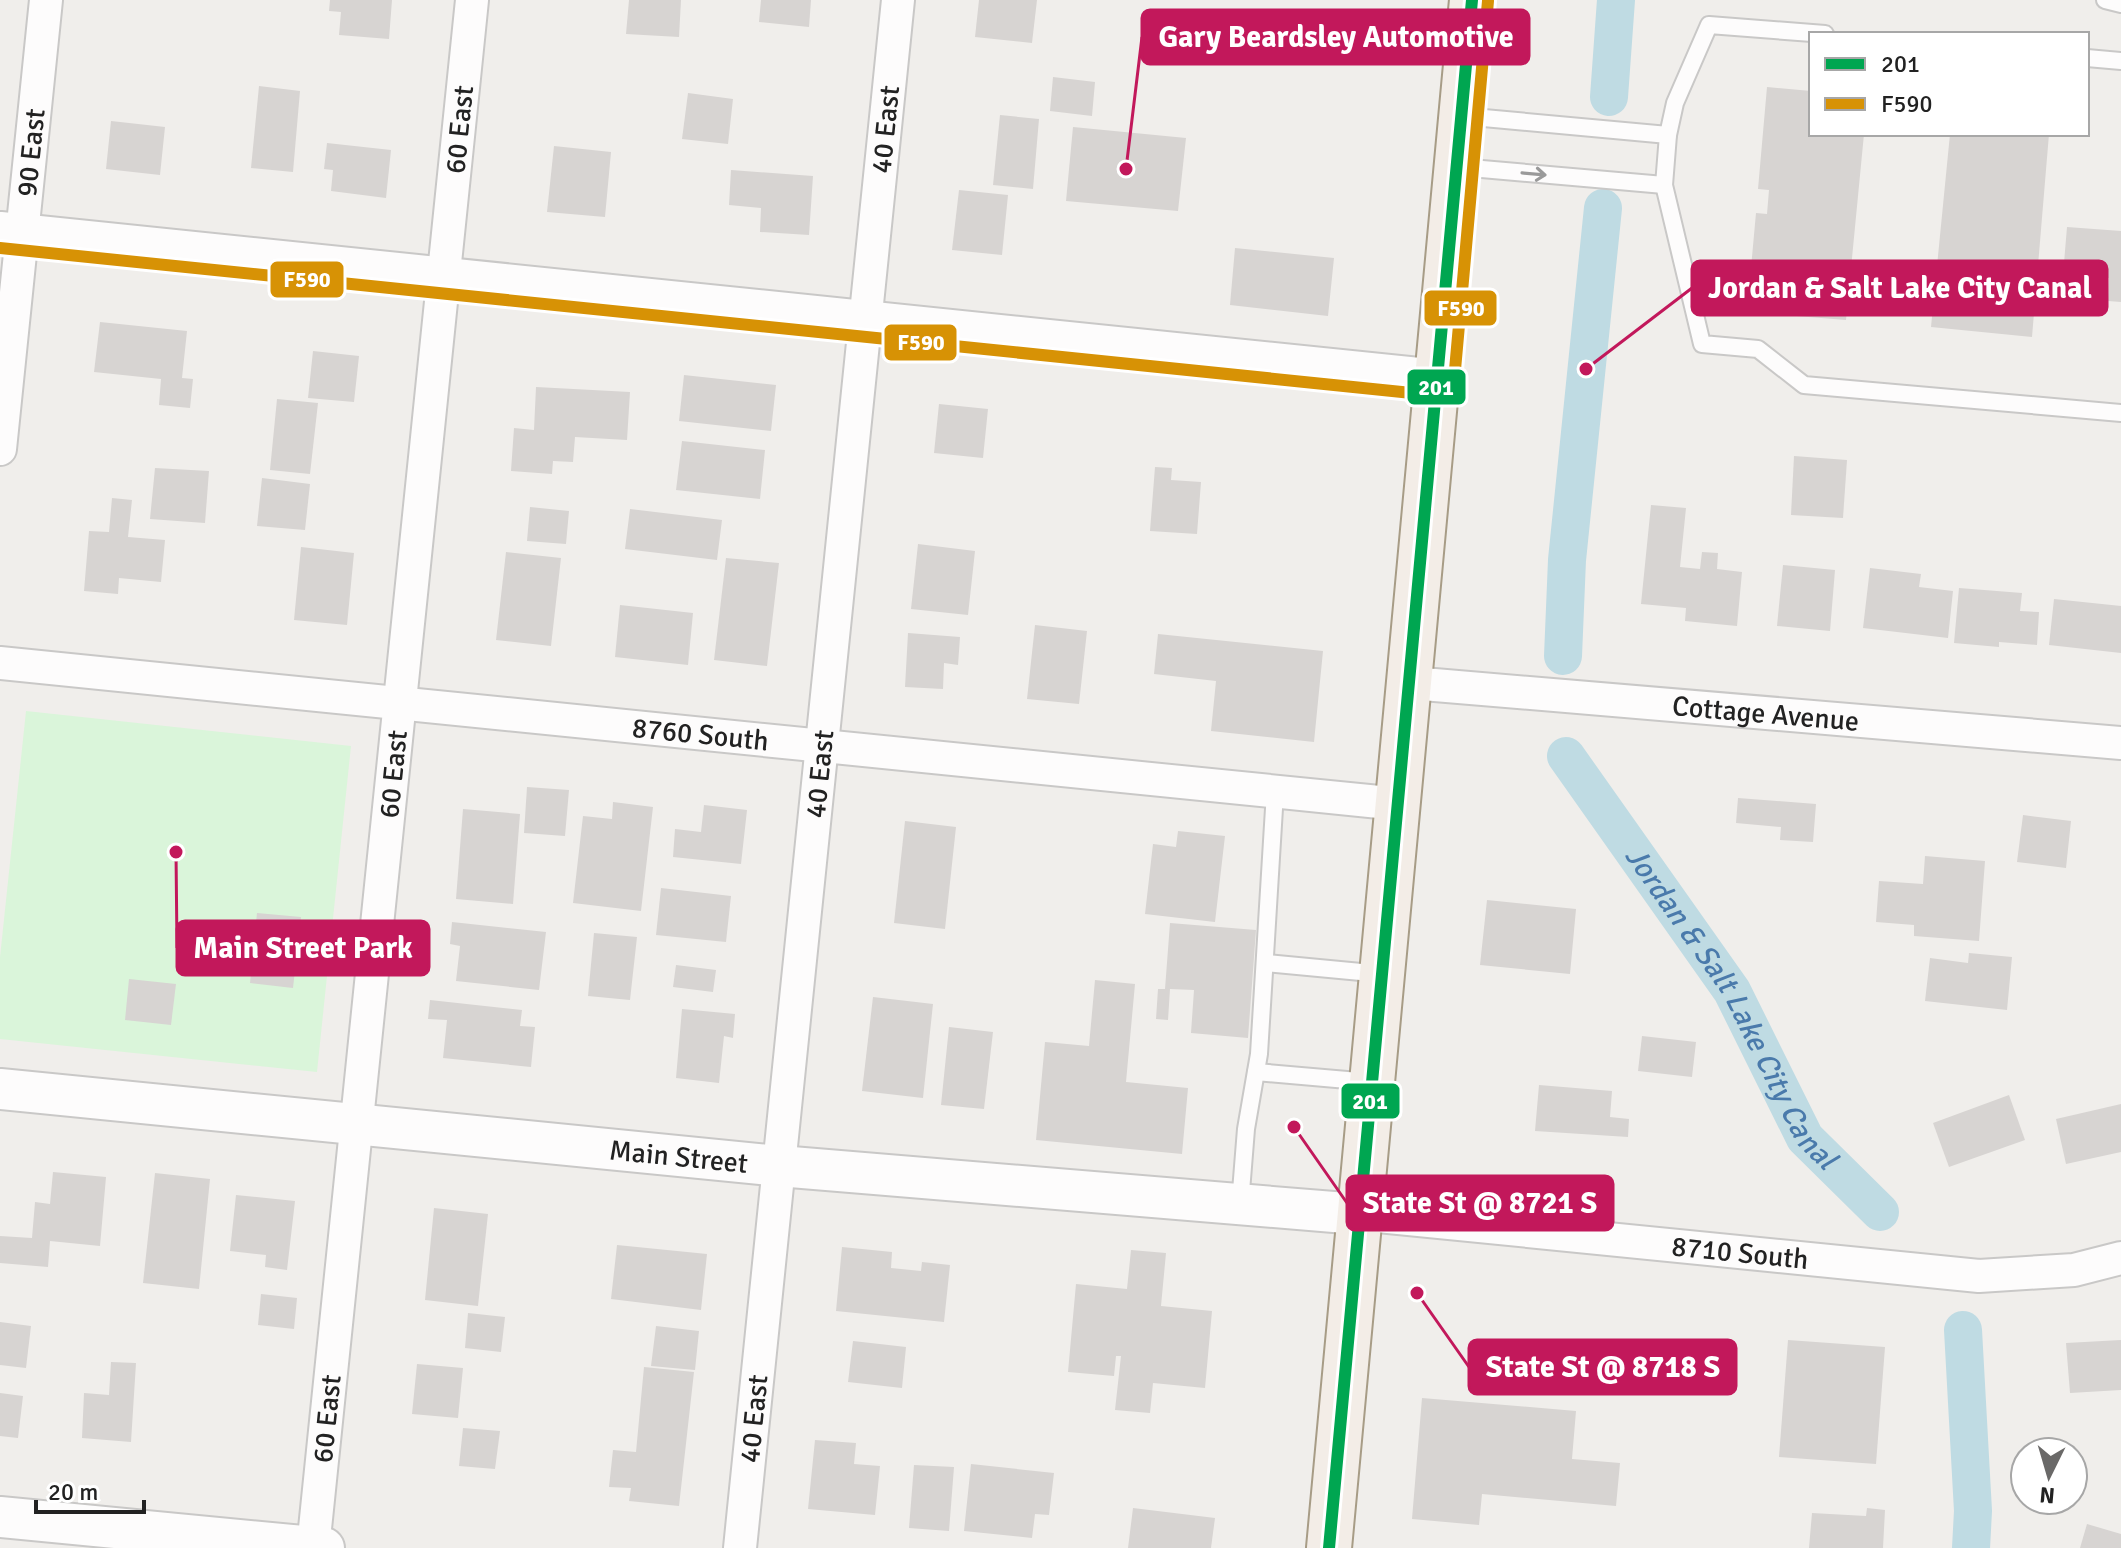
<svg xmlns="http://www.w3.org/2000/svg" width="2121" height="1548" viewBox="0 0 2121 1548" font-family="Signika,sans-serif">
<rect width="100%" height="100%" fill="#f0eeeb"/>
<!-- park -->
<path fill="#daf5da" d="M26 711 351 746 317 1072 0 1039V957Z"/>
<g fill="none" stroke-linecap="round" stroke-linejoin="round">
<!-- canal -->
<g stroke="#bfdbe3" stroke-width="38">
<path d="M1609 97 1616 0"/>
<path d="M1563 656 1567 560 1603 208"/>
<path id="s1" d="M1566 756 1732 991 1805 1138 1880 1212"/>
<path d="M1963 1330 1973 1511 1971 1548"/>
</g>
</g>
<!-- building -->
<g fill="#d7d4d2">
<path d="M330 0H392L389 39 339 35 341 12 329 11Z"/>
<path d="M629 0H681L679 37 626 34Z"/>
<path d="M761 0H811L809 27 759 22Z"/>
<path d="M979 0H1037L1032 43 975 37Z"/>
<path d="M1053 77 1095 82 1092 116 1050 111Z"/>
<path d="M259 86 300 91 293 172 251 168Z"/>
<path d="M1767 87 1811 91V134H1864L1846 320 1747 312 1756 213 1767 214 1769 190 1758 189Z"/>
<path d="M688 93 733 99 728 144 682 139Z"/>
<path d="M1000 115 1039 119 1033 189 993 185Z"/>
<path d="M111 121 165 127 160 175 106 169Z"/>
<path d="M1073 127 1186 138 1178 211 1066 201Z"/>
<path d="M1950 134H2049L2032 337 1931 327Z"/>
<path d="M327 143 391 150 386 198 331 191 333 170 324 169Z"/>
<path d="M554 146 611 152 605 217 547 212Z"/>
<path d="M731 170 813 176 809 235 760 232 761 208 729 205Z"/>
<path d="M959 190 1008 195 1002 255 952 250Z"/>
<path d="M2067 227 2121 231V302L2108 301 2109 278 2063 275Z"/>
<path d="M1235 248 1334 258 1328 316 1230 305Z"/>
<path d="M100 322 187 331 182 378 193 379 190 408 159 405 161 379 94 372Z"/>
<path d="M313 351 359 356 354 402 308 398Z"/>
<path d="M684 375 776 385 771 431 679 421Z"/>
<path d="M536 387 630 392 627 440 575 437 573 462 553 461 552 474 511 471 514 428 534 430Z"/>
<path d="M277 399 318 403 310 474 270 470Z"/>
<path d="M939 404 988 409 983 458 934 453Z"/>
<path d="M682 441 765 450 760 499 676 490Z"/>
<path d="M1794 456 1847 460 1843 518 1791 515Z"/>
<path d="M1155 467 1172 468 1171 480 1201 482 1197 534 1150 531Z"/>
<path d="M155 468 209 471 205 523 150 519Z"/>
<path d="M262 478 310 484 305 530 257 526Z"/>
<path d="M112 498 132 500 128 537 165 540 161 582 119 578 118 594 84 591 89 531 109 532Z"/>
<path d="M1651 505 1686 508 1680 567 1700 569 1702 552 1718 553 1717 569 1742 572 1737 626 1685 621 1686 608 1641 604Z"/>
<path d="M530 507 569 511 566 544 527 541Z"/>
<path d="M630 509 722 520 717 560 625 549Z"/>
<path d="M918 544 975 551 968 615 911 609Z"/>
<path d="M301 547 354 553 347 625 294 620Z"/>
<path d="M506 552 561 558 551 646 496 640Z"/>
<path d="M726 558 779 563 767 666 714 660Z"/>
<path d="M1783 565 1835 570 1830 631 1777 626Z"/>
<path d="M1870 568 1921 574 1919 587 1953 591 1948 638 1863 628Z"/>
<path d="M1959 588 2022 593 2020 611 2039 612 2037 645 1999 642V647L1954 643Z"/>
<path d="M2054 599 2121 606V653L2049 645Z"/>
<path d="M620 605 693 613 688 665 615 657Z"/>
<path d="M1035 625 1087 631 1079 704 1027 699Z"/>
<path d="M908 633 960 637 958 665 944 663 943 689 905 687Z"/>
<path d="M1158 634 1323 651 1314 742 1211 731 1216 681 1154 674Z"/>
<path d="M527 787 569 790 565 836 524 833Z"/>
<path d="M1738 798 1816 804 1813 842 1780 840 1781 827 1736 823Z"/>
<path d="M613 802 653 807 641 911 573 903 583 816 612 819Z"/>
<path d="M704 805 747 810 741 864 673 857 675 829 701 832Z"/>
<path d="M463 809 520 814 513 904 456 899Z"/>
<path d="M2023 815 2071 821 2066 868 2017 862Z"/>
<path d="M905 821 956 827 945 929 894 923Z"/>
<path d="M1178 831 1225 836 1215 922 1145 914 1153 844 1176 847Z"/>
<path d="M1925 856 1985 861 1979 941 1914 936V925L1876 922 1879 881 1923 884Z"/>
<path d="M661 888 731 896 726 942 656 935Z"/>
<path d="M1487 900 1576 909 1570 974 1480 965Z"/>
<path d="M257 913 301 917 293 988 250 983Z"/>
<path d="M452 922 546 932 539 990 456 981 460 946 450 944Z"/>
<path d="M1170 923 1256 930 1248 1038 1191 1033 1194 990 1170 989 1168 1020 1156 1019 1158 989H1165Z"/>
<path d="M594 933 637 937 630 1000 588 996Z"/>
<path d="M1969 953 2012 957 2007 1010 1925 1001 1930 958 1968 963Z"/>
<path d="M676 965 716 970 713 992 673 987Z"/>
<path d="M129 979 176 984 171 1025 125 1020Z"/>
<path d="M1095 980 1135 984 1126 1082 1188 1088 1182 1154 1036 1140 1045 1042 1089 1046Z"/>
<path d="M873 997 933 1004 923 1098 862 1091Z"/>
<path d="M430 1000 522 1010 520 1026 535 1027 531 1067 443 1058 447 1020 428 1019Z"/>
<path d="M682 1009 735 1014 733 1038 724 1036 719 1083 676 1078Z"/>
<path d="M949 1027 993 1032 984 1109 941 1105Z"/>
<path d="M1642 1036 1696 1042 1692 1077 1638 1071Z"/>
<path d="M1539 1085 1612 1091 1610 1117 1629 1119 1628 1137 1535 1131Z"/>
<path d="M2009 1095 2025 1140 1949 1167 1933 1123Z"/>
<path d="M2121 1104V1152L2066 1164 2056 1119Z"/>
<path d="M53 1172 106 1177 100 1246 50 1241 48 1267 0 1263V1236L32 1238 35 1202 50 1204Z"/>
<path d="M155 1173 210 1179 199 1289 143 1283Z"/>
<path d="M236 1195 295 1201 287 1270 265 1267 266 1255 230 1251Z"/>
<path d="M434 1208 488 1214 478 1306 425 1300Z"/>
<path d="M617 1245 707 1254 701 1310 611 1299Z"/>
<path d="M842 1247 892 1252 891 1268 921 1271 922 1262 950 1265 944 1322 836 1311Z"/>
<path d="M1131 1250 1166 1253 1161 1306 1212 1311 1205 1388 1153 1383 1150 1413 1115 1410 1121 1356H1116L1114 1376 1068 1372 1076 1284 1127 1289Z"/>
<path d="M261 1294 297 1298 294 1329 258 1325Z"/>
<path d="M468 1313 505 1317 501 1352 465 1348Z"/>
<path d="M0 1322 31 1326 26 1368 0 1365Z"/>
<path d="M656 1326 699 1331 695 1370 651 1366Z"/>
<path d="M1788 1340 1885 1347 1876 1464 1779 1457Z"/>
<path d="M2121 1340V1390L2070 1393 2066 1343Z"/>
<path d="M853 1341 906 1347 902 1388 848 1382Z"/>
<path d="M111 1362 136 1363 131 1442 82 1438 84 1393 109 1395Z"/>
<path d="M417 1364 463 1368 458 1418 412 1414Z"/>
<path d="M644 1367 694 1372 679 1506 629 1501 631 1488 609 1487 613 1450 636 1452Z"/>
<path d="M0 1393 23 1396 18 1438 0 1436Z"/>
<path d="M1422 1398 1576 1411 1572 1459 1620 1463 1616 1506 1482 1494 1479 1525 1412 1519Z"/>
<path d="M463 1428 500 1431 495 1469 459 1466Z"/>
<path d="M815 1440 856 1443 854 1464 880 1466 875 1515 808 1509Z"/>
<path d="M971 1464 1054 1473 1049 1515 1035 1514 1032 1538 964 1531Z"/>
<path d="M914 1465 954 1467 949 1531 909 1528Z"/>
<path d="M1133 1508 1215 1518 1211 1548H1128Z"/>
<path d="M1867 1508 1885 1510 1883 1548H1809L1812 1513 1866 1516Z"/>
<path d="M2087 1524 2121 1534V1548H2080Z"/>
</g>
<g fill="none" stroke-linecap="round" stroke-linejoin="round">
<!-- service casing -->
<g stroke="#c9c8c7" stroke-width="20">
<g id="service">
<path d="M2105 0 2121 4"/>
<path d="M1825 34 1709 25 1675 103 1668 135 1664 185 1702 344 1758 349 1804 385 2121 413"/>
<path d="M2087 58 2121 61"/>
<path d="M1462 116 1668 135"/>
<path d="M1459 167 1664 185"/>
<path d="M1266 963 1382 974"/>
<path d="M1256 1072 1370 1082"/>
<path d="M1240 1204 1246 1129 1259 1054 1275 792"/>
</g>
</g>
<!-- minor casing -->
<g stroke="#c9c8c7" stroke-width="36">
<g id="minor">
<path id="s2" d="M0 449 46 0"/>
<path id="s3" d="M0 663 1399 804"/>
<path id="s4" d="M1411 683 2121 743"/>
<path id="s5" d="M1358 1214 1979 1276 2074 1270 2121 1258"/>
<path id="s6" d="M313 1548 472 0"/>
<path id="s7" d="M740 1548 898 0"/>
</g>
</g>
<!-- tertiary casing -->
<g stroke="#c9c8c7" stroke-width="44">
<g id="tertiary">
<path d="M0 232 1438 380"/>
<path id="s8" d="M0 1089 779 1166 1358 1214"/>
<path d="M0 1517 324 1548"/>
</g>
</g>
<!-- primary casing -->
<g stroke="#a79c86" stroke-width="48">
<path id="primary" d="M1329 1548 1472 0"/>
</g>
<!-- service -->
<use href="#service" stroke="#fdfcfc" stroke-width="16"/>
<!-- minor -->
<use href="#minor" stroke="#fdfcfc" stroke-width="32"/>
<!-- tertiary -->
<use href="#tertiary" stroke="#fdfcfc" stroke-width="40"/>
<!-- primary -->
<use href="#primary" stroke="#f3ede7" stroke-width="44"/>
<!-- bus-1 casing -->
<g stroke="#fff" stroke-width="18">
<path id="bus-1" d="M1329 1548 1472 0"/>
</g>
<!-- bus-2 casing -->
<g stroke="#fff" stroke-width="18">
<path id="bus-2" d="M0 248 1441 396 1450 390 1454 381 1488 1"/>
</g>
<!-- bus-1 -->
<use href="#bus-1" stroke="#00a651" stroke-width="12"/>
<!-- bus-2 -->
<use href="#bus-2" stroke="#d79205" stroke-width="12"/>
</g>
<!-- one-way arrows -->
<defs><path id="oneway-shaft" d="M-6 0H5M1.5-3L5.5 0L1.5 3" fill="none" stroke-width="1.6" stroke-linecap="round" stroke-linejoin="round" transform="scale(2)"/></defs>
<use stroke="#9a9a9a" href="#oneway-shaft" transform="translate(1534 174) rotate(5)"/>
<g text-anchor="middle" stroke-width="6" stroke-linejoin="round" paint-order="stroke">
<!-- street labels -->
<g font-size="28" fill="#222" stroke="#fff">
<text dy="10" stroke="none"><textPath href="#s6" startOffset="1426">60 East</textPath></text>
<text dy="10" stroke="none"><textPath href="#s7" startOffset="1426">40 East</textPath></text>
<text dy="10" stroke="none"><textPath href="#s2" startOffset="298">90 East</textPath></text>
<text dy="10" stroke="none"><textPath href="#s4" startOffset="356">Cottage Avenue</textPath></text>
<text dy="10" stroke="none"><textPath href="#s3" startOffset="704">8760 South</textPath></text>
<text dy="10" stroke="none"><textPath href="#s6" startOffset="778">60 East</textPath></text>
<text dy="10" stroke="none"><textPath href="#s7" startOffset="778">40 East</textPath></text>
<text dy="10" stroke="none"><textPath href="#s8" startOffset="682">Main Street</textPath></text>
<text dy="10" stroke="none"><textPath href="#s5" startOffset="384">8710 South</textPath></text>
<text dy="10" stroke="none"><textPath href="#s6" startOffset="130">60 East</textPath></text>
<text dy="10" stroke="none"><textPath href="#s7" startOffset="130">40 East</textPath></text>
</g>
<!-- water labels -->
<g font-size="30" font-style="italic" fill="#4a7aab" stroke="#fff">
<text dy="10" stroke="none"><textPath href="#s1" startOffset="302">Jordan &amp; Salt Lake City Canal</textPath></text>
</g>
</g>
<!-- callouts -->
<path fill="none" stroke="#c2185b" stroke-width="3" d="M1126 169L1142 37M1586 369L1692 288M176 852L177 948M1294 1127L1347 1203M1417 1293L1469 1367"/>
<g fill="#c2185b" stroke="#fff" stroke-width="3">
<circle cx="1126" cy="169" r="8"/>
<circle cx="1586" cy="369" r="8"/>
<circle cx="176" cy="852" r="8"/>
<circle cx="1294" cy="1127" r="8"/>
<circle cx="1417" cy="1293" r="8"/>
</g>
<g fill="#c2185b" stroke="#c2185b" stroke-width="3">
<rect x="1142" y="10" width="387" height="54" rx="8"/>
<rect x="1692" y="261" width="415" height="54" rx="8"/>
<rect x="177" y="921" width="252" height="54" rx="8"/>
<rect x="1347" y="1176" width="266" height="54" rx="8"/>
<rect x="1469" y="1340" width="267" height="54" rx="8"/>
</g>
<g font-size="30" text-anchor="middle" font-weight="bold" fill="#fff">
<text x="1336" y="47">Gary Beardsley Automotive</text>
<text x="1900" y="298">Jordan &amp; Salt Lake City Canal</text>
<text x="303" y="958">Main Street Park</text>
<text x="1480" y="1213">State St @ 8721 S</text>
<text x="1603" y="1377">State St @ 8718 S</text>
</g>
<g stroke="#fff" stroke-width="3">
<rect x="269" y="260" width="76" height="39" rx="8" fill="#d79205"/>
<rect x="1423" y="289" width="75" height="38" rx="8" fill="#d79205"/>
<rect x="883" y="323" width="75" height="39" rx="8" fill="#d79205"/>
<rect x="1406" y="368" width="61" height="38" rx="8" fill="#00a651"/>
<rect x="1340" y="1082" width="61" height="38" rx="8" fill="#00a651"/>
</g>
<g font-size="22" text-anchor="middle" font-weight="bold" fill="#fff">
<text x="307" y="287">F590</text>
<text x="1461" y="316">F590</text>
<text x="921" y="350">F590</text>
<text x="1436" y="395">201</text>
<text x="1370" y="1109">201</text>
</g>
<!-- legend -->
<rect x="1809" y="32" width="280" height="104" fill="#ffffff" stroke="#a7a7a7" stroke-width="2"/>
<rect x="1825" y="58" width="40" height="12" fill="#00a651" stroke="#a7a7a7" stroke-width="2"/>
<text x="1881" y="72" font-size="24" fill="#222222">201</text>
<rect x="1825" y="98" width="40" height="12" fill="#d79205" stroke="#a7a7a7" stroke-width="2"/>
<text x="1881" y="112" font-size="24" fill="#222222">F590</text>
<!-- north arrow -->
<g transform="translate(2049 1476) rotate(185)"><circle r="38" fill="#ffffff" stroke="#a7a7a7" stroke-width="2"/>
<path d="M0-6L14 30L0 20L-14 30Z" fill="#6a6968"/>
<text y="-12" font-size="22" font-weight="bold" text-anchor="middle" fill="#222222">N</text>
</g>
<!-- scale -->
<path d="M36 1500v12h108v-12" fill="none" stroke="#222222" stroke-width="4"/>
<text x="48" y="1500" font-size="24" fill="#222222" stroke="#ffffff" stroke-width="6" paint-order="stroke">20 m</text>
</svg>
